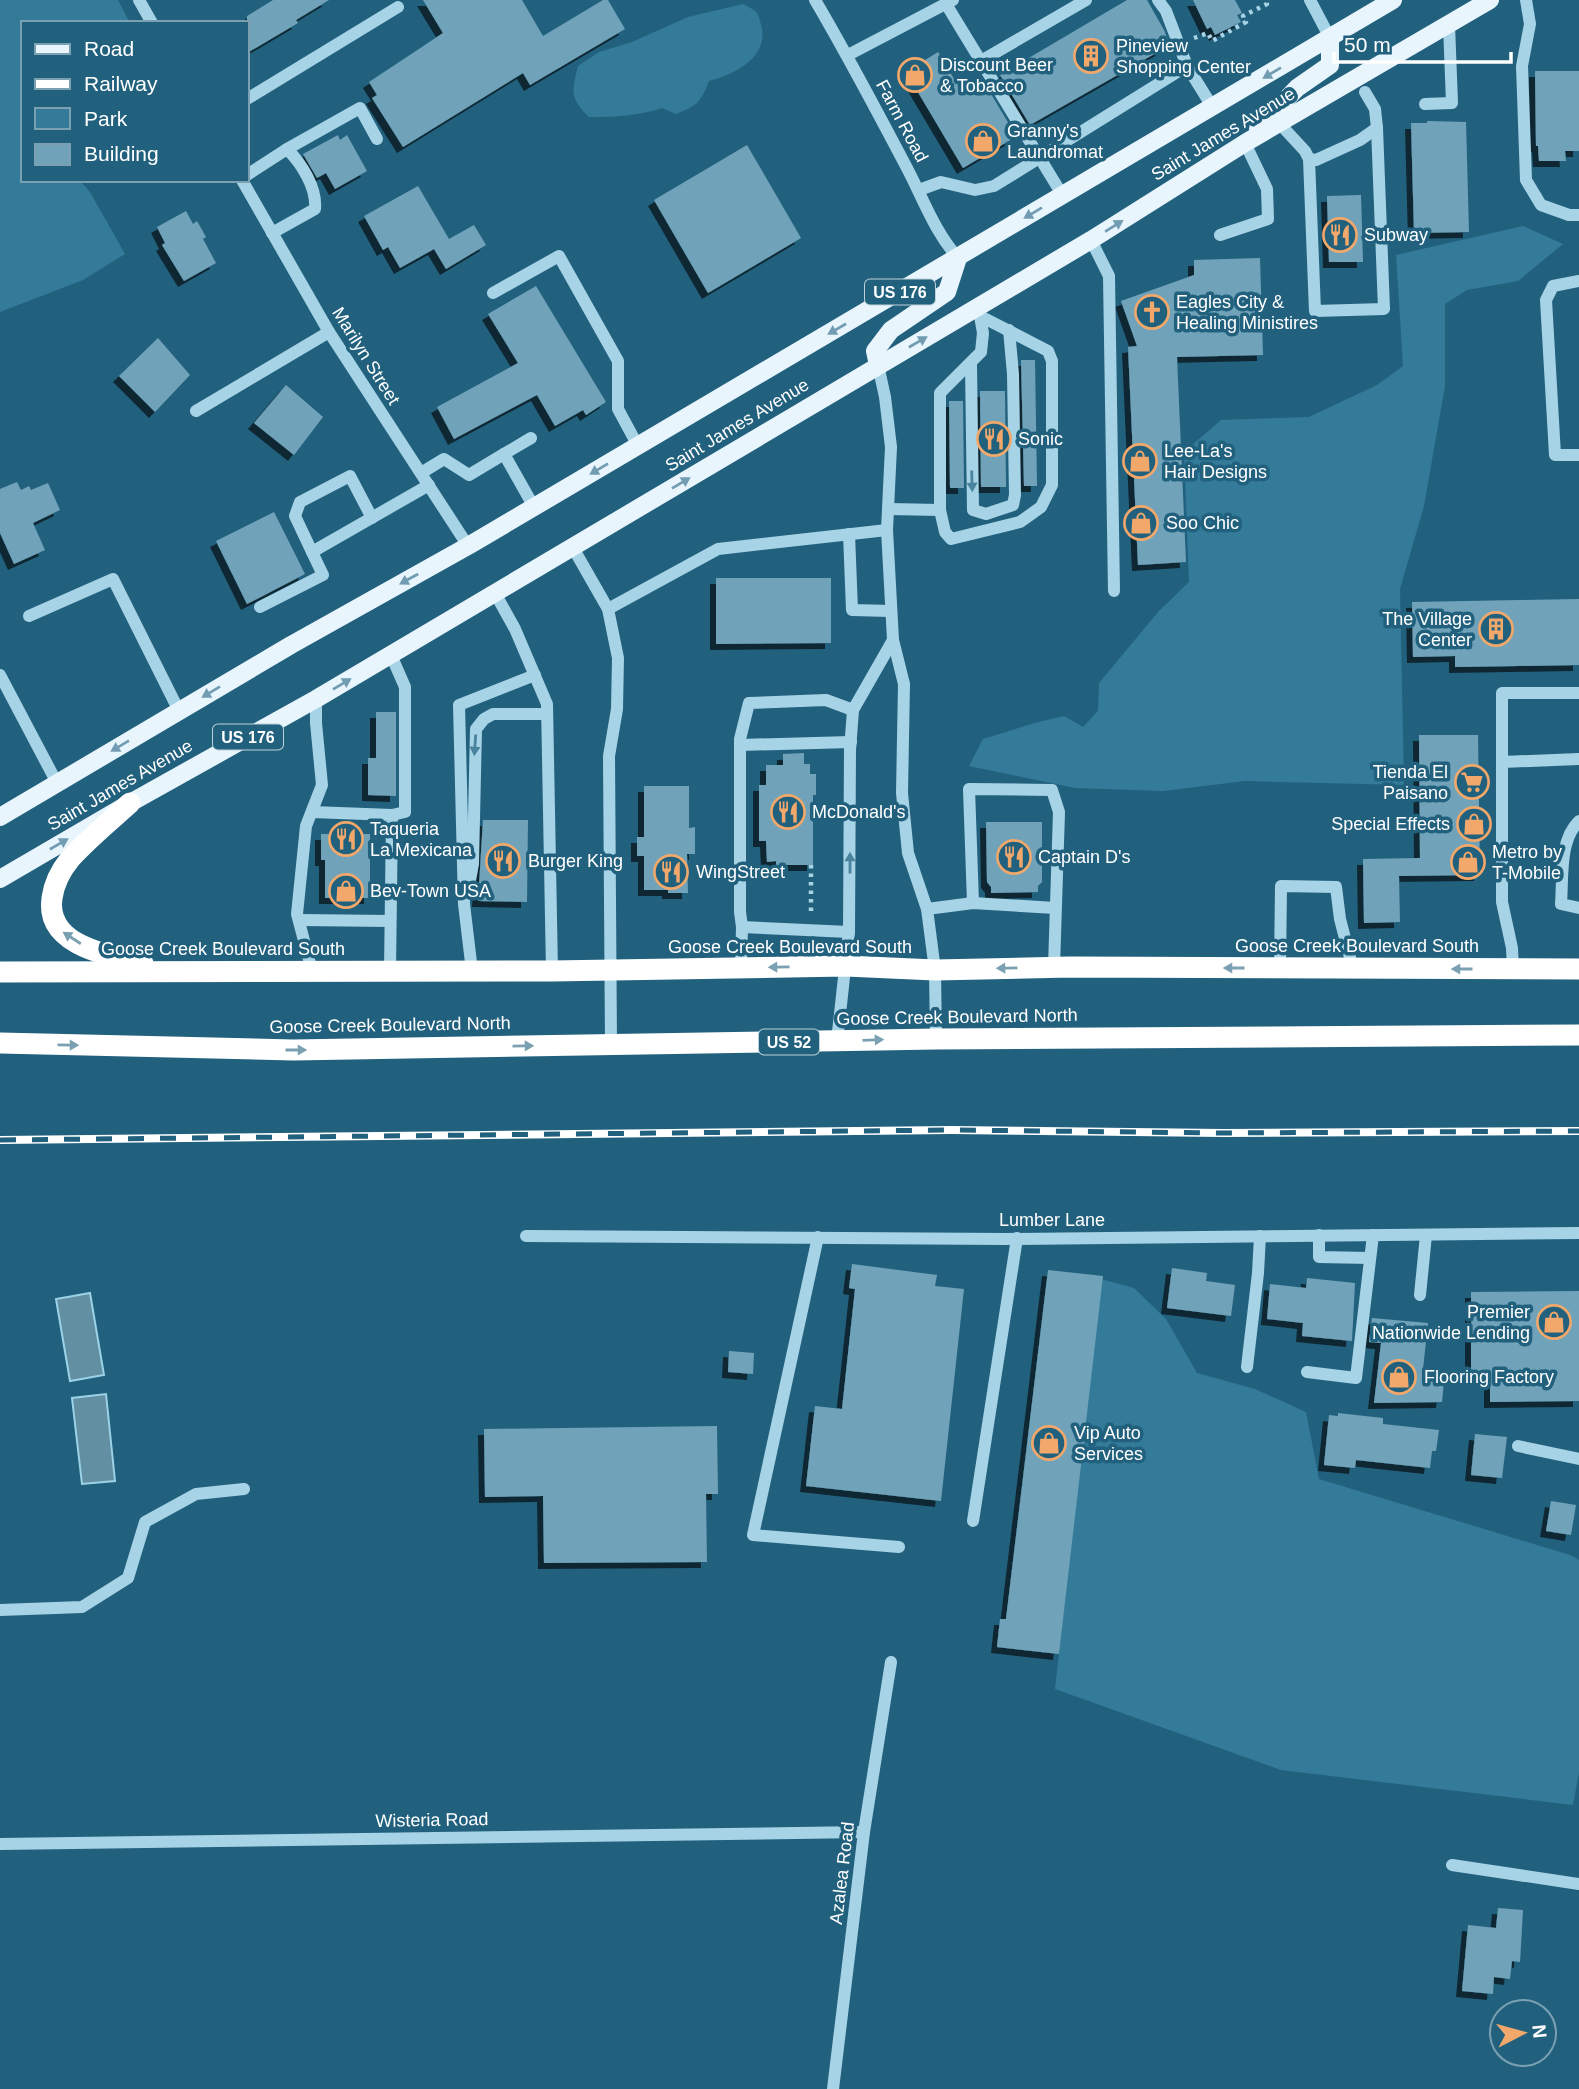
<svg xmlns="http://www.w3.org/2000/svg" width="1579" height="2089" viewBox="0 0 1579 2089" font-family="Helvetica,sans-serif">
<defs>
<filter id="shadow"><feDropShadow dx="-6" dy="6" stdDeviation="0" flood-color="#0009"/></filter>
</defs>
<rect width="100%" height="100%" fill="#22617e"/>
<!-- green -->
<g fill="#337b99">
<path d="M0 0H118L130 23H23V180H79L90 192 125 254 83 280 0 312Z"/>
<path d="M743 4C746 6 754 9 757 13 759 16 761 24 762 29 767 59 733 75 709 81 701 102 697 106 676 114L662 108C638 116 614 117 589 117 569 97 572 92 578 66L599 52 632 42 688 17Z"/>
<path d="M1523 226 1563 244 1518 281 1467 290 1445 304V386L1424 506 1400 589 1404 785 1245 781 1163 791 1075 788 969 766 983 739 1038 722 1064 716 1083 727 1098 711 1099 683 1158 612 1189 582 1184 452 1221 420 1309 417 1377 385 1403 366 1396 255Z"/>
<path d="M1101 1279 1134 1288 1166 1319 1197 1373 1255 1389 1306 1412 1319 1479 1570 1555 1579 1560V1772L1573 1805 1281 1770 1055 1689Z"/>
</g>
<!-- water -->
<g fill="#628fa2" stroke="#9bd2e7" stroke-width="2">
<path d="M90 1293 104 1375 70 1381 56 1299Z"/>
<path d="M106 1394 115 1481 82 1484 72 1398Z"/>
</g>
<!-- building -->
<g fill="#70a3b9" filter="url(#shadow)">
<path d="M273 0H329L296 20 298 23 247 53V16Z"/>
<path d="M423 0H522L543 36 603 0H608L625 29 530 85 523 73 403 147 372 98 377 95 369 82 443 33Z"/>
<path d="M1127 0H1147L1164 30 1170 45 1030 125 1000 75Z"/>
<path d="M1193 0H1235L1242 13 1237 15 1241 22 1215 35 1211 27 1207 29Z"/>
<path d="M938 52 960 89 968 84 972 91 985 84 1015 134 1013 135 1014 138 963 168 906 72Z"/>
<path d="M1535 71H1579V151H1565L1566 161H1539L1538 146H1536Z"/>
<path d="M1427 121 1466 122 1469 232 1414 233 1411 123H1427Z"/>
<path d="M338 135 340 140 347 135 367 171 335 189 326 173 317 178 303 154Z"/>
<path d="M747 145 801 238 708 293 654 200Z"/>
<path d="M418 186 449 239 474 225 486 245 446 269 434 249 400 268 388 247 383 250 364 216Z"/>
<path d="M1361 195 1363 262H1329L1327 196Z"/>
<path d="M186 211 193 224 197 221 206 237 203 239 216 263 184 281 162 245 165 243 157 227Z"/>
<path d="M1260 258 1263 355 1177 357 1186 562 1138 565 1128 347 1137 346 1121 301 1194 275V260Z"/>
<path d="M536 286 606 402 586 415 583 410 555 426 537 395 454 439 437 407 518 363 488 314Z"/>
<path d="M158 338 190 375 155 412 119 376Z"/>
<path d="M1021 360H1035L1037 486H1024Z"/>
<path d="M286 385 323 417 294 455 254 423Z"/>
<path d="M980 391H1005L1006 487H981Z"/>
<path d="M949 401H963L964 488H950Z"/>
<path d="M17 482 21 490 29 486 31 490 48 483 60 510 33 523 45 550 14 564 0 533V489Z"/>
<path d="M274 512 305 574 247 604 216 541Z"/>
<path d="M716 578H831V643L716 644Z"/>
<path d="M1579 599V665L1455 667V656L1413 657 1412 602Z"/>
<path d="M376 712H396V796L368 795V758H376Z"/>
<path d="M1419 735H1478L1480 875 1399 876 1400 922 1364 923 1363 859 1420 858Z"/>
<path d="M804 753V764H810V774H816V795H813V865H776V861L767 862 766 841H759V785H766V765H783V754Z"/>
<path d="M644 786H689V828L695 827V854H687L688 893H668V890H644V856H637V837H644Z"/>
<path d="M483 820H528L527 902 478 901Z"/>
<path d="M986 822H1042V882L1038 886V892L991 893V887L987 882Z"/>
<path d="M321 834H370V898H325V860H321Z"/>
<path d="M852 1264 937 1275 935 1286 964 1289 941 1501 806 1486 815 1406 842 1409 855 1289 849 1288Z"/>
<path d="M1172 1268 1207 1273 1206 1281 1235 1285 1231 1316 1167 1308Z"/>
<path d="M1048 1270 1103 1276 1059 1654 997 1647 1000 1619H1006Z"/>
<path d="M1307 1278 1355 1283 1352 1341 1302 1336 1303 1323 1267 1319 1270 1284 1306 1288Z"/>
<path d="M1579 1291V1401L1490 1402V1379H1471V1292Z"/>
<path d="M1372 1318 1428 1323 1423 1369 1445 1371 1442 1402 1374 1403 1381 1343 1369 1342Z"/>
<path d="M729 1351 754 1353 753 1374 728 1372Z"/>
<path d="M1338 1413 1383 1418V1424L1439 1430 1436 1451H1432L1430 1468 1356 1460 1355 1468 1324 1465 1329 1415 1338 1416Z"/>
<path d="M717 1426 718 1494H706L707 1562 544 1563 543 1496 485 1497 484 1429Z"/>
<path d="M1475 1434 1507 1437 1502 1478 1471 1475Z"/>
<path d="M1551 1501 1576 1505 1571 1535 1546 1531Z"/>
<path d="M1498 1908 1523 1910 1520 1962 1512 1961 1510 1979 1494 1977 1493 1994 1462 1991 1468 1925 1496 1928Z"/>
</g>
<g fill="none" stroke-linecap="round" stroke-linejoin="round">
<!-- path -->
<g stroke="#a7d3e6" stroke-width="4.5" stroke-dasharray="3.5 5" stroke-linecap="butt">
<path d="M1194 38 1208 33 1212 41 1246 22 1243 16 1267 4 1265 0"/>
<path d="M811 865V915"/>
</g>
<!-- minor -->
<g stroke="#a7d3e6" stroke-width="12">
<path d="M139 0 152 23"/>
<path d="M815 0C848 56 878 113 908 170 924 201 935 232 958 258"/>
<path d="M1158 0 1166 11 1187 66"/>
<path d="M1310 0 1330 38"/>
<path d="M1526 0 1530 24 1522 66 1526 180 1541 205 1569 215H1579"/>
<path d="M946 4 1063 196"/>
<path d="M848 55 953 0"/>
<path d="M981 61 1086 0"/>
<path d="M247 99 398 7"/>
<path d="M1425 104 1452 103 1449 25"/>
<path d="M1279 123 1305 151 1309 159 1316 160 1360 140 1377 128 1375 109 1365 92"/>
<path d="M287 149 360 108 377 139"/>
<path d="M1309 159 1315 311 1384 309 1377 128"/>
<path d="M247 175 287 149C302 164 317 188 315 209L272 233"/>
<path d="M242 180 329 332 468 546"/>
<path d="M919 190 941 182 975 190 994 186 1187 66 1213 108"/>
<path d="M1220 235 1268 219 1267 189 1245 143"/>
<path d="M1091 240 1109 276 1114 591"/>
<path d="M1579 281 1553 286 1546 300 1555 455H1579"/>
<path d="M493 293 559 256 618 361V409L638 446"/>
<path d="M980 316 1048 351 1052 361V485L1041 507 1020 522 951 539 945 532 940 510V393L981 352 983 333Z"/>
<path d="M971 364 973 510 986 514 1013 505 1015 495 1013 374 1009 330"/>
<path d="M878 365 885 397 891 447 887 530 893 640 904 684 902 793 908 853 927 909 935 970 936 1039"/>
<path d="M196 411 329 332"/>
<path d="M531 438 504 454 534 507"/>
<path d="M421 473 444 459 469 475 504 454"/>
<path d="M888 509 940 510"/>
<path d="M849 534 852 610 891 611"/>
<path d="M572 546 608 609 618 658 617 709 609 756 611 1045"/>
<path d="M312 552 295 516 300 502 350 476 372 518"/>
<path d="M495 593 515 629 547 704 552 971"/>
<path d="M260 607 323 575 312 552 429 485"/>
<path d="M608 609 718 549 887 530"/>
<path d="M29 616 113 579 179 711"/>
<path d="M391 655 405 687V812L392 815"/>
<path d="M0 675 57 783"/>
<path d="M740 745 851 742"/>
<path d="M1502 762 1579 759"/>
<path d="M312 812 392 815 390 971"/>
<path d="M1579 821C1559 840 1563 878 1561 904L1579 908"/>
<path d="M469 886 473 864 476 729 484 719 493 714H547"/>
<path d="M973 903 969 789 1052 790 1059 812 1054 967"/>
<path d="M927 909 973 903 1055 908"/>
<path d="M299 920 390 921"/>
<path d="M849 932 742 927 740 912V739L749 703 826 700 853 710"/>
<path d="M741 968 742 927"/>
<path d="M1280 968 1281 886 1336 887 1340 919 1353 969"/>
<path d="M1513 969 1512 948 1502 902V693H1579"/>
<path d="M312 971 297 914 306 826 322 785 316 723V699"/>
<path d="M472 971 464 904 459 705 535 675"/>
<path d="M837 1041 849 932 850 750 853 710 893 640"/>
<path d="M1319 1235V1257L1370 1258"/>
<path d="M526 1236 1006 1239 1579 1233"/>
<path d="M818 1237 753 1535 899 1547"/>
<path d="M1420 1295 1426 1235"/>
<path d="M1247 1367 1258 1273 1260 1236"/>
<path d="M1307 1372 1356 1378 1373 1235"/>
<path d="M1518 1446 1579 1459"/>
<path d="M973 1521 1017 1238"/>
<path d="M0 1610 82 1607 128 1578 145 1522 196 1494 244 1489"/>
<path d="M0 1844 864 1832"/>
<path d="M1452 1865 1579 1884"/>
<path d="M833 2089 864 1832 891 1662"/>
</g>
<!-- major -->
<g stroke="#e8f5fd" stroke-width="18">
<path d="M1258 129 1297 88 1330 65V38"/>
<path d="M878 365 875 351 891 330 947 292 958 258"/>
<path d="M0 817 291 645 468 546 1393 0"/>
<path d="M0 879 130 803 316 699 1091 240 1245 143 1490 0"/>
</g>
<!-- highway -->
<g stroke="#fff" stroke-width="21">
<path d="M130 803C110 821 88 839 70 859 61 870 54 884 52 898 45 946 108 955 143 963"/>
<path d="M0 972 552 971 846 966 935 970 1070 967 1579 969"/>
<path d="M0 1043 293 1050 936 1039 1579 1035"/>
</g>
<!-- rail casing -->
<g stroke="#fff" stroke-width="8">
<path id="rail" d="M0 1140 952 1130 1223 1133 1579 1131"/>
</g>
<!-- rail -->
<use href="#rail" stroke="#22617e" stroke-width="5" stroke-dasharray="16" stroke-linecap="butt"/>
</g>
<!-- one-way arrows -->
<defs><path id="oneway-solid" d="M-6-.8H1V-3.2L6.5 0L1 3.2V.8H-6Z" transform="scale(1.75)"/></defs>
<g fill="#719cb1">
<use href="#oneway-solid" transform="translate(1272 73) rotate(149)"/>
<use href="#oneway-solid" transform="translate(1033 213) rotate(149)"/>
<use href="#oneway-solid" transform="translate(1114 226) rotate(-32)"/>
<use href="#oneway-solid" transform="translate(837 329) rotate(150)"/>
<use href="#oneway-solid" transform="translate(918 342) rotate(-30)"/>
<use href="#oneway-solid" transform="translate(599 469) rotate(149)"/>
<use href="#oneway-solid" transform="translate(681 483) rotate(-31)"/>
<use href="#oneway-solid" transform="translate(409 579) rotate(151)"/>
<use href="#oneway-solid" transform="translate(342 684) rotate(-31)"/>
<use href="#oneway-solid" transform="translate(211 692) rotate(149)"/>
<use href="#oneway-solid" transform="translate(120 746) rotate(149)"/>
<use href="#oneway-solid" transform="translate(59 844) rotate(-30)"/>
</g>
<g fill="#4a839d">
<use href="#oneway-solid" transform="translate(972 481) rotate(88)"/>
<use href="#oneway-solid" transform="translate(475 745) rotate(94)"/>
<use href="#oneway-solid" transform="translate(850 863) rotate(-90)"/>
</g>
<g fill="#7aa0b2">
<use href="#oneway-solid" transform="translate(72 938) rotate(-147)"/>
<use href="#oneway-solid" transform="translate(779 967) rotate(179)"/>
<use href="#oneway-solid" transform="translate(1007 968) rotate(179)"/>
<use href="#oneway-solid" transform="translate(1234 968) rotate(-180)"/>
<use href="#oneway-solid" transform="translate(1462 969) rotate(-180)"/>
<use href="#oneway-solid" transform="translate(873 1040) rotate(-2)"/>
<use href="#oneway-solid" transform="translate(68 1045) rotate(1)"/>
<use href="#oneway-solid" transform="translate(523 1046) rotate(-1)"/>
<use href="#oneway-solid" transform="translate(296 1050)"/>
</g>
<!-- icons -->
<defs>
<g id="building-ring" transform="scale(1.75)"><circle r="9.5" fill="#22617e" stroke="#f1a86a" stroke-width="1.5"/><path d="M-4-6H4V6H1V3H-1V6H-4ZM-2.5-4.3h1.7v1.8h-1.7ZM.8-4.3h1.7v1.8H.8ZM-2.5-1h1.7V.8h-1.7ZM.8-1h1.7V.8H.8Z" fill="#f1a86a"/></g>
<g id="shop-ring" transform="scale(1.75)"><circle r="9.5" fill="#22617e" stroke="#f1a86a" stroke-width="1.5"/><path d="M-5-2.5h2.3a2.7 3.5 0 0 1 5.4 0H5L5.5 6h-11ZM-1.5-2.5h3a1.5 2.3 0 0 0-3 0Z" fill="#f1a86a"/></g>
<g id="restaurant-ring" transform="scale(1.75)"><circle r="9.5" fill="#22617e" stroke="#f1a86a" stroke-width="1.5"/><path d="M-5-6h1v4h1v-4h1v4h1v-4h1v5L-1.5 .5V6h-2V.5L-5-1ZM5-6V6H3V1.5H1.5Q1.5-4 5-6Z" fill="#f1a86a"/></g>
<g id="church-ring" transform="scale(1.75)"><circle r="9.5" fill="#22617e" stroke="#f1a86a" stroke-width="1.5"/><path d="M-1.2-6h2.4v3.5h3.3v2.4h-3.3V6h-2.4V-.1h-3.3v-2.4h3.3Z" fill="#f1a86a"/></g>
<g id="supermarket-ring" transform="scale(1.75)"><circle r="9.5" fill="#22617e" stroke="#f1a86a" stroke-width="1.5"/><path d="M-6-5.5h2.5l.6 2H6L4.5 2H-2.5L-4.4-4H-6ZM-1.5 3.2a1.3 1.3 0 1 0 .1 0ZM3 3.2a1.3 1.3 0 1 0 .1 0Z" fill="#f1a86a"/></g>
</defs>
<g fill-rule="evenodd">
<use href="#building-ring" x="1091" y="56"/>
<use href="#shop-ring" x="915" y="75"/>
<use href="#shop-ring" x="983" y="141"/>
<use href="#restaurant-ring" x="1340" y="235"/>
<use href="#church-ring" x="1152" y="312"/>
<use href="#restaurant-ring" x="994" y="439"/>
<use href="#shop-ring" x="1140" y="461"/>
<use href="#shop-ring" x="1141" y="523"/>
<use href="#building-ring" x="1496" y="629"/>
<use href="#supermarket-ring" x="1472" y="782"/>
<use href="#restaurant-ring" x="788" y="812"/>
<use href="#shop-ring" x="1474" y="824"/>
<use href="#restaurant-ring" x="346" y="839"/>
<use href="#restaurant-ring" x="1014" y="857"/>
<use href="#restaurant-ring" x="503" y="861"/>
<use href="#shop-ring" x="1468" y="862"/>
<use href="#restaurant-ring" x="671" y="872"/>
<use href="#shop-ring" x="346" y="891"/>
<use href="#shop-ring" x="1554" y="1322"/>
<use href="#shop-ring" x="1399" y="1377"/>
<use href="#shop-ring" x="1049" y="1443"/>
</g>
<g text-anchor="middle" stroke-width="7" stroke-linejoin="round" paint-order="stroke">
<!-- shield labels -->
<g fill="#22617e" stroke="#bdd0d8" stroke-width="2">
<rect x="865" y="279.5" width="70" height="25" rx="5"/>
<rect x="213" y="724.5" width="70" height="25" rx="5"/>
<rect x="759" y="1029.5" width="60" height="25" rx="5"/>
</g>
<g font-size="16" font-weight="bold" fill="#fff">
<text x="900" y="298">US 176</text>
<text x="248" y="743">US 176</text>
<text x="789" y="1048">US 52</text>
</g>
<!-- poi labels -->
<g font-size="18" fill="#fff" stroke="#22617e" text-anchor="start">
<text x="1116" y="52">Pineview<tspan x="1116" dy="21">Shopping Center</tspan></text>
<text x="940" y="71">Discount Beer<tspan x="940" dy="21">&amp; Tobacco</tspan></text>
<text x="1007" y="137">Granny's<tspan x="1007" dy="21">Laundromat</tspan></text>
<text x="1364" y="241">Subway</text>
<text x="1176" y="308">Eagles City &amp;<tspan x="1176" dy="21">Healing Ministires</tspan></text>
<text x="1018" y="445">Sonic</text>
<text x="1164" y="457">Lee-La's<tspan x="1164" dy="21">Hair Designs</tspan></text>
<text x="1166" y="529">Soo Chic</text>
<text x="1472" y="625" text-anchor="end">The Village<tspan x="1472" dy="21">Center</tspan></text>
<text x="1448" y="778" text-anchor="end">Tienda El<tspan x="1448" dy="21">Paisano</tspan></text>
<text x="812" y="818">McDonald's</text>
<text x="1450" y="830" text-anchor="end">Special Effects</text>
<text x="370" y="835">Taqueria<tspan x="370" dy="21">La Mexicana</tspan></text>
<text x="1492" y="858">Metro by<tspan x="1492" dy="21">T-Mobile</tspan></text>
<text x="1038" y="863">Captain D's</text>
<text x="528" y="867">Burger King</text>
<text x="696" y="878">WingStreet</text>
<text x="370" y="897">Bev-Town USA</text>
<text x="1530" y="1318" text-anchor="end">Premier<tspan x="1530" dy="21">Nationwide Lending</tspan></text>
<text x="1424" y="1383">Flooring Factory</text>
<text x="1074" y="1439">Vip Auto<tspan x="1074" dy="21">Services</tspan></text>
</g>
<!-- street labels -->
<g font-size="18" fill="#fff" stroke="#22617e">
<text transform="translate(902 121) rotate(62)" y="6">Farm Road</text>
<text transform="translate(1223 134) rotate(-31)" y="6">Saint James Avenue</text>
<text transform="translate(366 356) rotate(58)" y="6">Marilyn Street</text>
<text transform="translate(737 425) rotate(-31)" y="6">Saint James Avenue</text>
<text transform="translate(120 785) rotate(-30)" y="6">Saint James Avenue</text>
<text x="1357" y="952">Goose Creek Boulevard South</text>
<text x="790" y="953">Goose Creek Boulevard South</text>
<text x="223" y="955">Goose Creek Boulevard South</text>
<text transform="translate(957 1017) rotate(-1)" y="6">Goose Creek Boulevard North</text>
<text transform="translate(390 1025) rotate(-1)" y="6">Goose Creek Boulevard North</text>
<text x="1052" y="1226">Lumber Lane</text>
<text transform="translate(432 1820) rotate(-1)" y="6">Wisteria Road</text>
<text transform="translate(842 1873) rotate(-83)" y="6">Azalea Road</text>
</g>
</g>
<!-- legend -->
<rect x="21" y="21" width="228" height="161" fill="#22617e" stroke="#7aa0b2" stroke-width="2"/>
<rect x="35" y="44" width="35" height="10" fill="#e8f5fd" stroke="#7aa0b2" stroke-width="2"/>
<text x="84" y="56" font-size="21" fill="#ffffff">Road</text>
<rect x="35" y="79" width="35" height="10" fill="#ffffff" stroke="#7aa0b2" stroke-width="2"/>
<text x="84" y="91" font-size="21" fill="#ffffff">Railway</text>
<rect x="35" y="108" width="35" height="21" fill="#337b99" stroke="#7aa0b2" stroke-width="2"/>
<text x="84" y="126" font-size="21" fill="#ffffff">Park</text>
<rect x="35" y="144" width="35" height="21" fill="#70a3b9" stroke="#7aa0b2" stroke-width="2"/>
<text x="84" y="161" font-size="21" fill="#ffffff">Building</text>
<!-- north arrow -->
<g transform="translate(1523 2033) rotate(84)"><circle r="33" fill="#22617e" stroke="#7aa0b2" stroke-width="2"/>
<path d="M0-5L12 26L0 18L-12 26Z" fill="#f1a86a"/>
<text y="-10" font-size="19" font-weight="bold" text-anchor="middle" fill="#ffffff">N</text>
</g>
<!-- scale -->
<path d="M1334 52v10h177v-10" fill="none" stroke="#ffffff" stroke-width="3.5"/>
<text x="1344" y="52" font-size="21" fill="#ffffff" stroke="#22617e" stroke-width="5" paint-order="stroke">50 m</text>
</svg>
